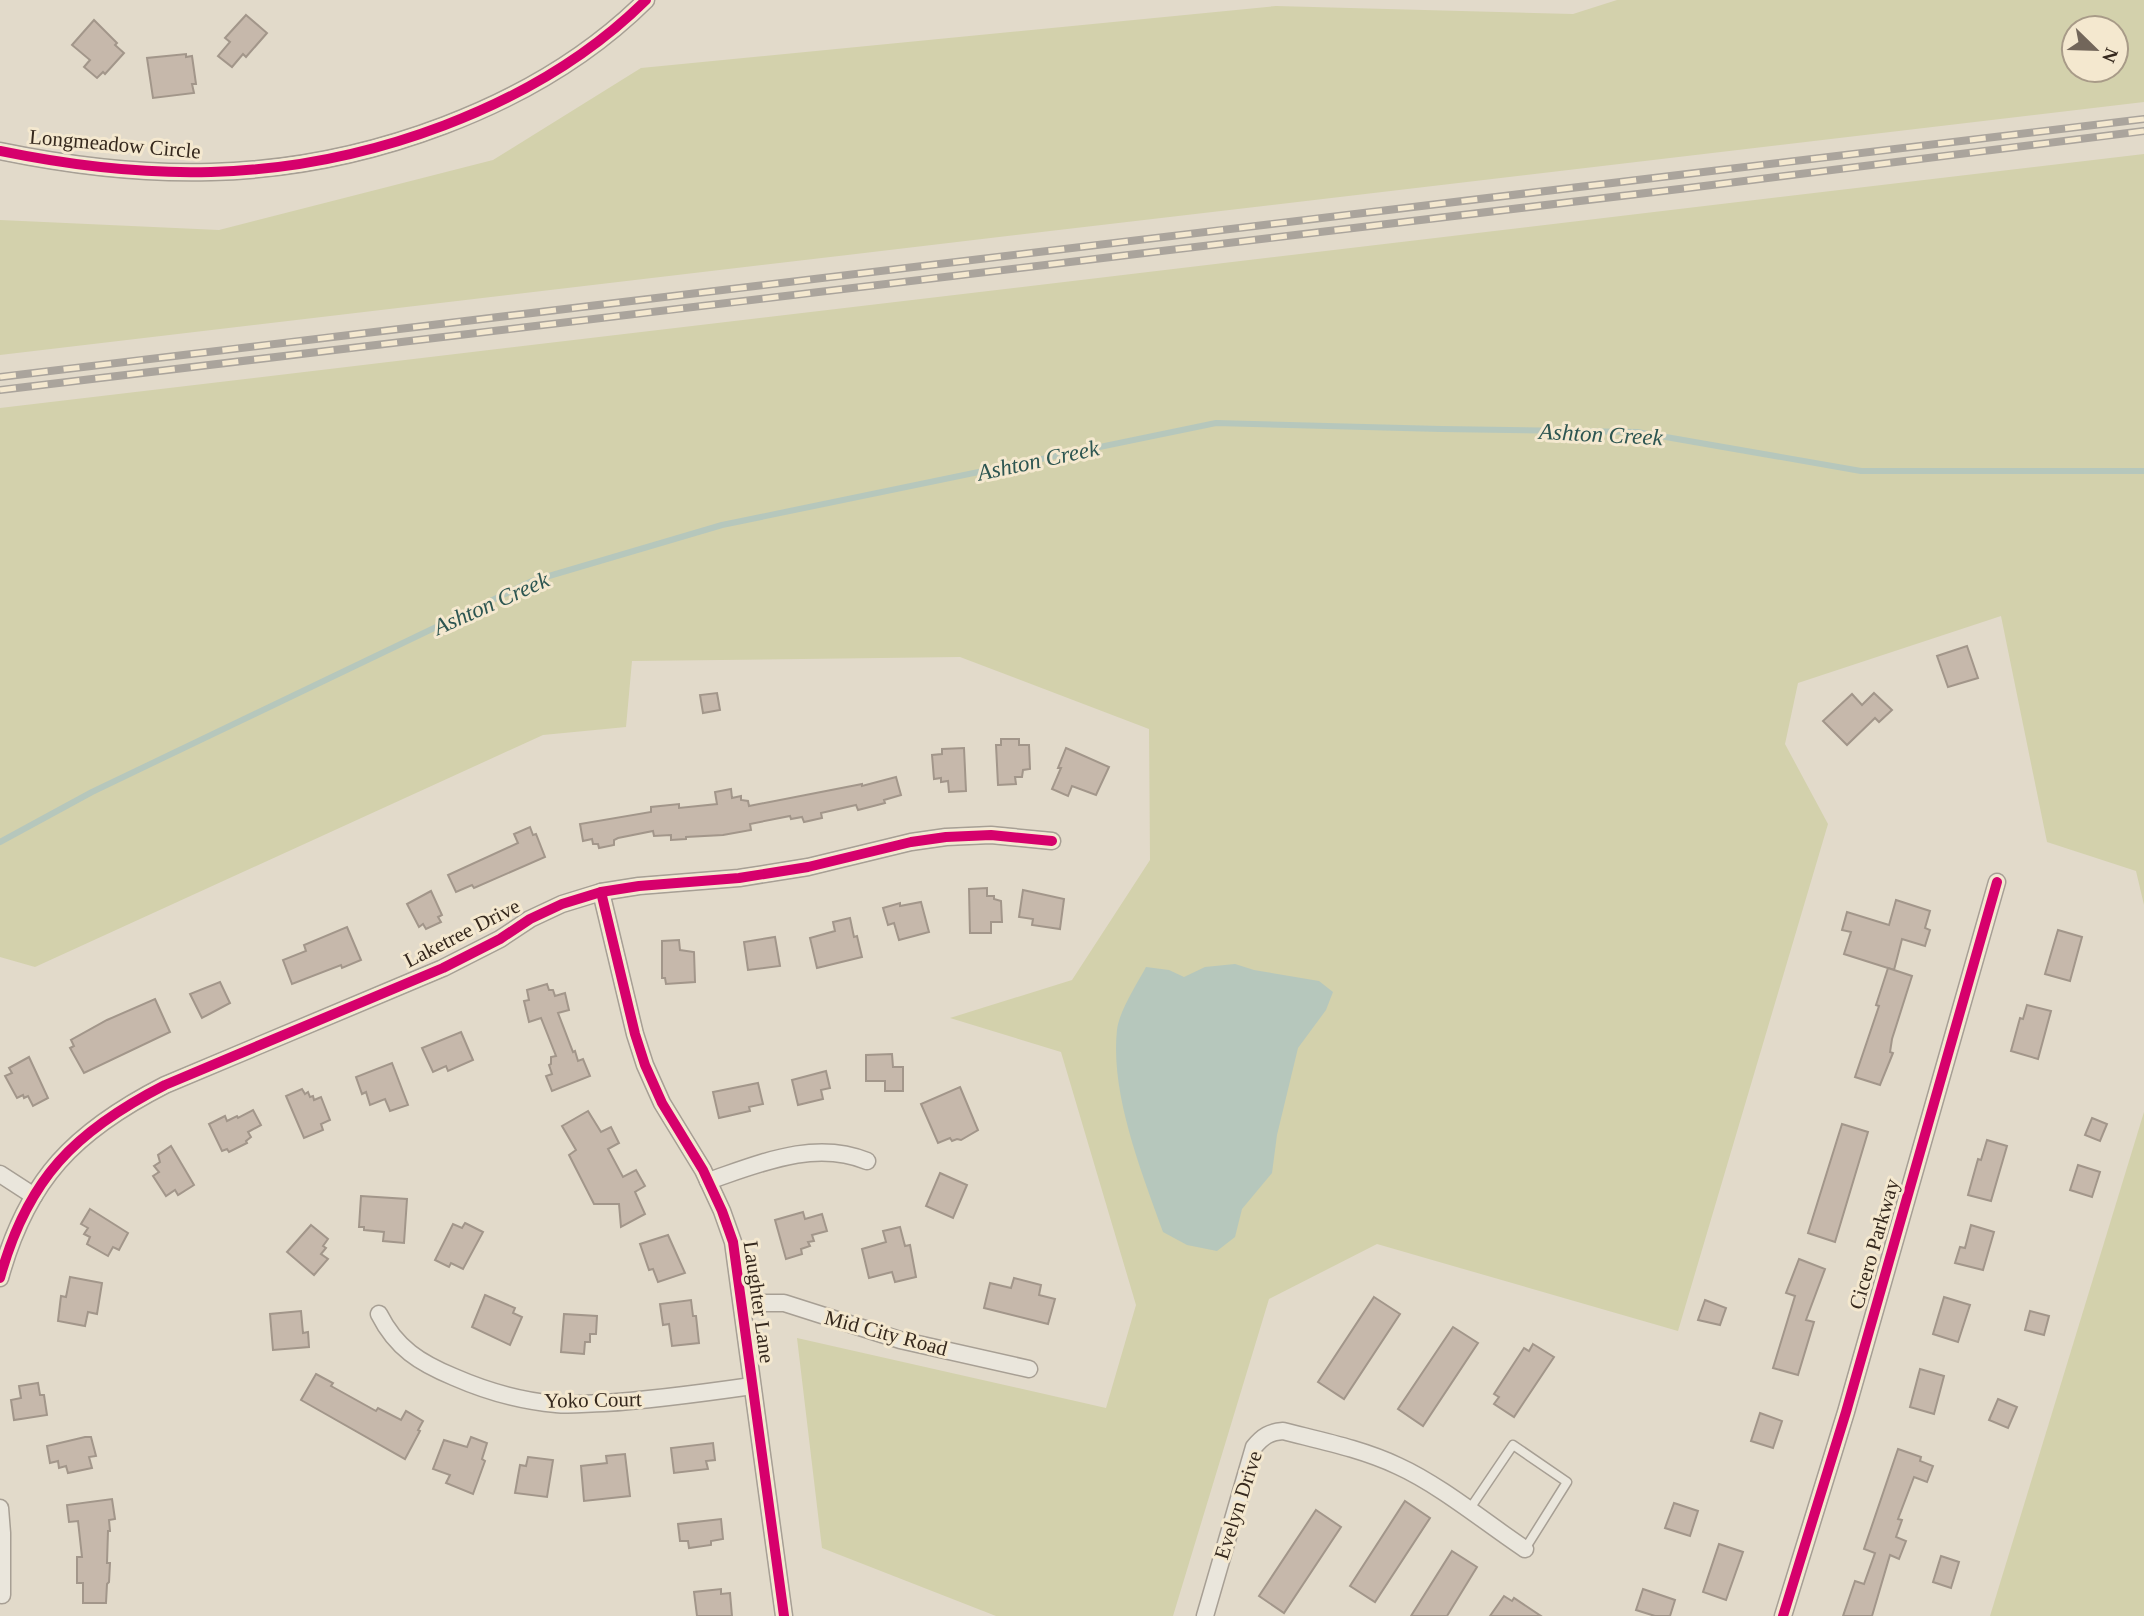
<svg xmlns="http://www.w3.org/2000/svg" width="2144" height="1616" viewBox="0 0 2144 1616" font-family="'Times New Roman',serif">
<rect width="100%" height="100%" fill="#e2daca"/>
<!-- green -->
<g fill="#d3d1ac" fill-rule="evenodd">
<path d="M1617 0H2144V102L0 355V220L219 230 493 160 641 68 1276 6 1573 14ZM2074 28H2116V70H2074Z"/>
<path d="M2144 154V905L2136 871 2047 842 2001 616 1798 683 1785 744 1828 824 1678 1331 1377 1244 1269 1299 1173 1616H996L822 1548 797 1338 1106 1408 1136 1305 1061 1052 950 1018 1072 980 1150 860 1149 729 960 657 632 661 626 727 543 735 35 967 0 957V408Z"/>
<path d="M2144 1112V1616H1990Z"/>
</g>
<!-- water -->
<path fill="#b6c7bc" d="M1235 964 1254 970 1319 981 1333 992 1326 1010 1298 1048 1277 1135 1272 1173 1242 1209 1235 1237 1217 1251 1187 1245 1163 1232C1142 1173 1110 1094 1117 1030 1119 1011 1137 984 1146 967L1169 970 1184 977 1205 967Z"/>
<g fill="none" stroke-linecap="round" stroke-linejoin="round">
<!-- stream -->
<path stroke="#b6c7bc" stroke-width="6" d="M0 842 92 792 532 581 722 525 1216 423 1441 429 1637 432 1861 471H2144"/>
</g>
<!-- building -->
<g fill="#c6b8ab" stroke="#a2968a" stroke-width="2">
<path d="M246 15 267 33 246 57 243 54 232 67 218 56 230 42 225 38Z"/>
<path d="M94 20 117 43 115 45 124 53 105 74 103 72 97 78 84 67 90 60 72 45Z"/>
<path d="M186 54V57L192 56 196 84H192L194 93 153 98 147 58Z"/>
<path d="M1967 646 1978 678 1948 687 1937 656Z"/>
<path d="M717 693 720 710 703 713 700 695Z"/>
<path d="M1874 693 1892 710 1879 722 1875 718 1847 745 1823 721 1852 694 1862 705Z"/>
<path d="M1001 739H1019V745H1029L1030 769 1023 770 1022 777H1015L1016 784 998 785 996 745H1001Z"/>
<path d="M964 748 966 791 949 792 948 781 941 782V778L934 779 932 755 942 754V749Z"/>
<path d="M1066 748 1109 767 1096 795 1072 786 1068 796 1052 789 1061 768H1058Z"/>
<path d="M896 777 901 795 884 800 885 803 858 810 856 805 821 813 822 818 804 822 802 817 791 819 790 816 750 824 751 830 723 835 686 837V839L671 840V835L654 836 653 831 618 838 614 840V845L599 848 598 844H593L592 839 583 841 580 824 651 812V807L679 804V808L717 804 715 792 731 789 732 798 741 796V800L748 801 749 806 862 784V786Z"/>
<path d="M530 827 533 835 536 834 545 857 474 888 472 885 456 892 448 875 518 843 514 834Z"/>
<path d="M987 888V896H994V899L1001 901 1002 922H991V933H970L969 889Z"/>
<path d="M1023 890 1064 899 1060 929 1032 925 1033 919 1019 917Z"/>
<path d="M431 891 442 915 438 917 441 922 426 929 423 924 419 927 407 904Z"/>
<path d="M1896 900 1930 911 1925 928 1930 930 1925 946 1902 939 1894 970 1844 954 1851 932 1842 930 1847 912 1889 925Z"/>
<path d="M921 902 929 932 899 940 894 923 888 925 883 908 900 903V906Z"/>
<path d="M850 918 854 937 857 936 862 957 817 968 810 938 835 931 833 922Z"/>
<path d="M347 927 361 960 342 968 341 965 292 984 283 960 306 951 304 945Z"/>
<path d="M2058 930 2082 937 2070 981 2045 974Z"/>
<path d="M775 937 780 966 748 970 744 942Z"/>
<path d="M679 940 680 950 694 952 695 982 666 984 665 978H662V941Z"/>
<path d="M1888 968 1912 976 1892 1039 1890 1052 1893 1053 1880 1085 1855 1077 1879 1006 1876 1005Z"/>
<path d="M220 982 230 1003 202 1018 190 994Z"/>
<path d="M547 984 549 990H553L555 996 565 993 569 1010 558 1013 573 1052 575 1051 578 1061 583 1059 590 1076 552 1091 546 1076 552 1074 549 1065 551 1064V1057L556 1056 541 1018 529 1022 524 1001 529 1000 527 990Z"/>
<path d="M155 999 170 1032 84 1073 70 1048 74 1046 71 1040 107 1020Z"/>
<path d="M2027 1005 2051 1011 2038 1059 2011 1051 2020 1018 2023 1019Z"/>
<path d="M461 1032 473 1060 448 1071 446 1066 433 1072 422 1048Z"/>
<path d="M892 1054 893 1067H903V1091H885V1081H866V1055Z"/>
<path d="M29 1057 48 1098 33 1106 28 1096 24 1098 23 1095 17 1098 5 1076 12 1073 9 1068Z"/>
<path d="M392 1063 408 1105 390 1111 385 1099 370 1105 366 1092 362 1094 356 1077Z"/>
<path d="M826 1071 830 1088 821 1090 823 1099 798 1105 792 1080Z"/>
<path d="M758 1083 763 1104 749 1107 750 1111 719 1118 713 1092Z"/>
<path d="M960 1087 978 1130 961 1140 957 1139 952 1141 950 1138 938 1143 921 1104Z"/>
<path d="M302 1089 305 1094 308 1092 310 1097 313 1096 314 1100 321 1097 330 1120 321 1124 323 1130 304 1138 286 1096Z"/>
<path d="M253 1110 261 1125 248 1132 251 1137 246 1141 247 1143 229 1152 227 1149 222 1151 209 1124 225 1116 227 1121 237 1116 238 1118Z"/>
<path d="M588 1111 601 1132 611 1127 619 1143 608 1149 623 1177 636 1170 645 1186 635 1192 645 1214 621 1227 619 1204H594L569 1155 576 1150 562 1126Z"/>
<path d="M2092 1118 2107 1124 2100 1141 2085 1135Z"/>
<path d="M1842 1124 1868 1132 1835 1242 1808 1233Z"/>
<path d="M1987 1140 2007 1146 1991 1201 1968 1195 1978 1159 1981 1160Z"/>
<path d="M171 1146 194 1185 178 1195 175 1190 166 1196 153 1176 159 1172 154 1166 160 1162 158 1155Z"/>
<path d="M2078 1165 2100 1172 2092 1197 2070 1190Z"/>
<path d="M940 1173 967 1185 953 1218 926 1206Z"/>
<path d="M361 1196 407 1199 404 1243 383 1241 384 1232 364 1230V1227H359Z"/>
<path d="M90 1209 128 1233 119 1250 113 1247 108 1256 87 1244 90 1237 84 1234 88 1228 81 1224Z"/>
<path d="M803 1212 805 1219 822 1214 827 1231 812 1235 814 1241 808 1242 810 1246 801 1249 802 1254 786 1259 775 1220Z"/>
<path d="M465 1223 483 1232 463 1269 451 1263 449 1267 435 1260 453 1224 462 1228Z"/>
<path d="M311 1225 328 1239 323 1246 326 1248 321 1254 328 1259 314 1275 287 1252Z"/>
<path d="M1971 1225 1994 1232 1983 1270 1955 1263 1960 1247 1965 1248Z"/>
<path d="M900 1227 905 1246 910 1245 916 1277 895 1282 892 1272 869 1278 862 1249 886 1242 883 1231Z"/>
<path d="M668 1235 685 1273 658 1282 653 1269 649 1270 640 1244Z"/>
<path d="M1799 1259 1825 1269 1806 1320 1814 1322 1798 1375 1773 1368 1795 1296 1786 1293Z"/>
<path d="M70 1277 102 1283 97 1314 88 1312 85 1326 58 1321 61 1296 66 1297Z"/>
<path d="M1014 1278 1041 1285 1039 1295 1055 1299 1048 1324 984 1308 990 1283 1011 1288Z"/>
<path d="M485 1295 515 1308 513 1313 522 1317 510 1345 472 1327Z"/>
<path d="M1374 1297 1400 1314 1344 1399 1318 1382Z"/>
<path d="M1944 1297 1970 1305 1958 1342 1933 1334Z"/>
<path d="M691 1300 693 1316H696L699 1343 672 1346 669 1324 663 1325 660 1304Z"/>
<path d="M1705 1300 1726 1308 1720 1325 1698 1320Z"/>
<path d="M301 1311 303 1333 308 1332 309 1347 273 1350 270 1314Z"/>
<path d="M2030 1311 2049 1316 2044 1335 2025 1330Z"/>
<path d="M564 1314 597 1316 596 1334H590V1342H585L584 1354 561 1352Z"/>
<path d="M1453 1327 1478 1343 1423 1426 1398 1409Z"/>
<path d="M1533 1344 1554 1357 1514 1417 1494 1404 1499 1397 1494 1394 1524 1348 1529 1351Z"/>
<path d="M1920 1369 1944 1376 1934 1414 1910 1407Z"/>
<path d="M316 1374 333 1383 331 1386 376 1411 378 1408 401 1420 406 1411 423 1421 418 1430 420 1431 405 1459 301 1400Z"/>
<path d="M38 1383 40 1395H44L47 1415 14 1420 11 1400 21 1398 19 1386Z"/>
<path d="M1998 1399 2017 1407 2008 1428 1989 1420Z"/>
<path d="M1760 1413 1782 1421 1773 1448 1751 1441Z"/>
<path d="M85 1437H91L96 1456 89 1457 92 1468 68 1473 66 1466 59 1468 58 1461 50 1463 47 1446Z"/>
<path d="M471 1437 487 1443 482 1459 485 1461 473 1494 446 1483 450 1475 433 1469 444 1440 467 1447Z"/>
<path d="M713 1443 715 1460 706 1461 708 1469 674 1473 671 1448Z"/>
<path d="M1898 1449 1921 1457 1920 1461 1933 1466 1927 1482 1914 1477 1898 1519 1902 1520 1896 1537 1906 1541 1899 1559 1890 1555 1872 1616H1843L1855 1581 1864 1584 1875 1553 1864 1549Z"/>
<path d="M625 1454 630 1496 584 1501 581 1466 607 1463 606 1456Z"/>
<path d="M528 1457 553 1460 547 1497 515 1493 520 1465 526 1466Z"/>
<path d="M112 1499 115 1519 109 1520 110 1531H108L107 1563H110L109 1582 107 1584 106 1603H83V1583H77V1557H82L78 1521 69 1522 67 1505Z"/>
<path d="M1405 1501 1430 1518 1375 1602 1350 1586Z"/>
<path d="M1674 1503 1698 1511 1690 1536 1665 1528Z"/>
<path d="M1316 1510 1341 1527 1284 1613 1259 1596Z"/>
<path d="M721 1519 723 1539 711 1541V1545L689 1548 688 1541H680L678 1524Z"/>
<path d="M1719 1544 1743 1552 1726 1600 1703 1592Z"/>
<path d="M1452 1551 1477 1567 1447 1616H1411Z"/>
<path d="M1941 1556 1959 1562 1951 1588 1933 1582Z"/>
<path d="M721 1589V1594L730 1593 732 1616H697L694 1592Z"/>
<path d="M1643 1589 1675 1600 1670 1616H1655L1636 1610Z"/>
<path d="M1504 1596 1512 1601 1514 1598 1541 1616H1490Z"/>
</g>
<g fill="none" stroke-linecap="round" stroke-linejoin="round">
<!-- service casing -->
<g stroke="#a79f94" stroke-width="11">
<path id="service" d="M1469 1510 1513 1445 1567 1482 1525 1549"/>
</g>
<!-- minor casing -->
<g stroke="#a79f94" stroke-width="19">
<g id="minor">
<path d="M0 151C68 165 141 174 211 172 363 168 536 109 646 0"/>
<path d="M601 892 635 1034 645 1065 662 1103 703 1170 722 1211 733 1242 784 1616"/>
<path d="M0 1174 34 1196"/>
<path d="M708 1181C759 1164 814 1139 867 1161"/>
<path d="M0 1278C27 1179 75 1131 165 1085L443 968 500 939 530 919 562 904 601 892 639 886 739 878 808 867 911 842 946 837 991 835 1052 841"/>
<path d="M742 1303H784L900 1340 1029 1369"/>
<path d="M379 1314C396 1348 420 1363 454 1377 486 1391 521 1401 556 1404 572 1406 588 1403 604 1403 653 1400 703 1393 752 1386"/>
<path d="M0 1508 2 1533V1595"/>
<path d="M1205 1616 1254 1447C1263 1436 1270 1432 1283 1431 1322 1441 1362 1449 1398 1466 1440 1485 1486 1523 1525 1549"/>
<path d="M1783 1616 1846 1412 1997 882"/>
</g>
</g>
<!-- service -->
<use href="#service" stroke="#eae6dc" stroke-width="8"/>
<!-- minor -->
<use href="#minor" stroke="#eae6dc" stroke-width="16"/>
<!-- rail casing -->
<g stroke="#aaa49c" stroke-width="8">
<g id="rail">
<path d="M0 377 2144 119"/>
<path d="M0 390 1688 188 2144 131"/>
</g>
</g>
<!-- rail -->
<use href="#rail" stroke="#f4e8cf" stroke-width="5" stroke-dasharray="16" stroke-linecap="butt"/>
<!-- cycleway casing -->
<g stroke="#f4e8cf" stroke-width="15">
<g id="cycleway">
<path d="M0 151C68 165 141 174 211 172 363 168 536 109 646 0"/>
<path d="M601 892 635 1034 645 1065 662 1103 703 1170 722 1211 733 1242 784 1616"/>
<path d="M0 1278C27 1179 75 1131 165 1085L443 968 500 939 530 919 562 904 601 892 639 886 739 878 808 867 911 842 946 837 991 835 1052 841"/>
<path d="M1783 1616 1846 1412 1997 882"/>
</g>
</g>
<!-- cycleway -->
<use href="#cycleway" stroke="#d6006c" stroke-width="10"/>
</g>
<g text-anchor="middle" stroke-width="6" stroke-linejoin="round" paint-order="stroke">
<!-- street labels -->
<g font-size="21" fill="#35281d" stroke="#f4e8cf">
<text transform="translate(115 144) rotate(5)" y="7">Longmeadow Circle</text>
<text transform="translate(462 933) rotate(-27)" y="7">Laketree Drive</text>
<text transform="translate(1874 1244) rotate(-74)" y="7">Cicero Parkway</text>
<text transform="translate(759 1302) rotate(82)" y="7">Laughter Lane</text>
<text transform="translate(886 1333) rotate(15)" y="7">Mid City Road</text>
<text transform="translate(593 1400) rotate(-1)" y="7">Yoko Court</text>
<text transform="translate(1238 1505) rotate(-72)" y="7">Evelyn Drive</text>
</g>
<!-- water labels -->
<g font-size="23" font-style="italic" fill="#2c5551" stroke="#f4e8cf">
<text transform="translate(1601 434) rotate(3)" y="8">Ashton Creek</text>
<text transform="translate(1038 460) rotate(-12)" y="8">Ashton Creek</text>
<text transform="translate(491 603) rotate(-24)" y="8">Ashton Creek</text>
</g>
</g>
<!-- north arrow -->
<g transform="translate(2095 49) rotate(113)"><circle r="33" fill="#f4e8cf" stroke="#a89b88" stroke-width="2"/>
<path d="M0-5L12 26L0 18L-12 26Z" fill="#72665a"/>
<text y="-10" font-size="19" font-weight="bold" text-anchor="middle" fill="#35281d">N</text>
</g>
</svg>
